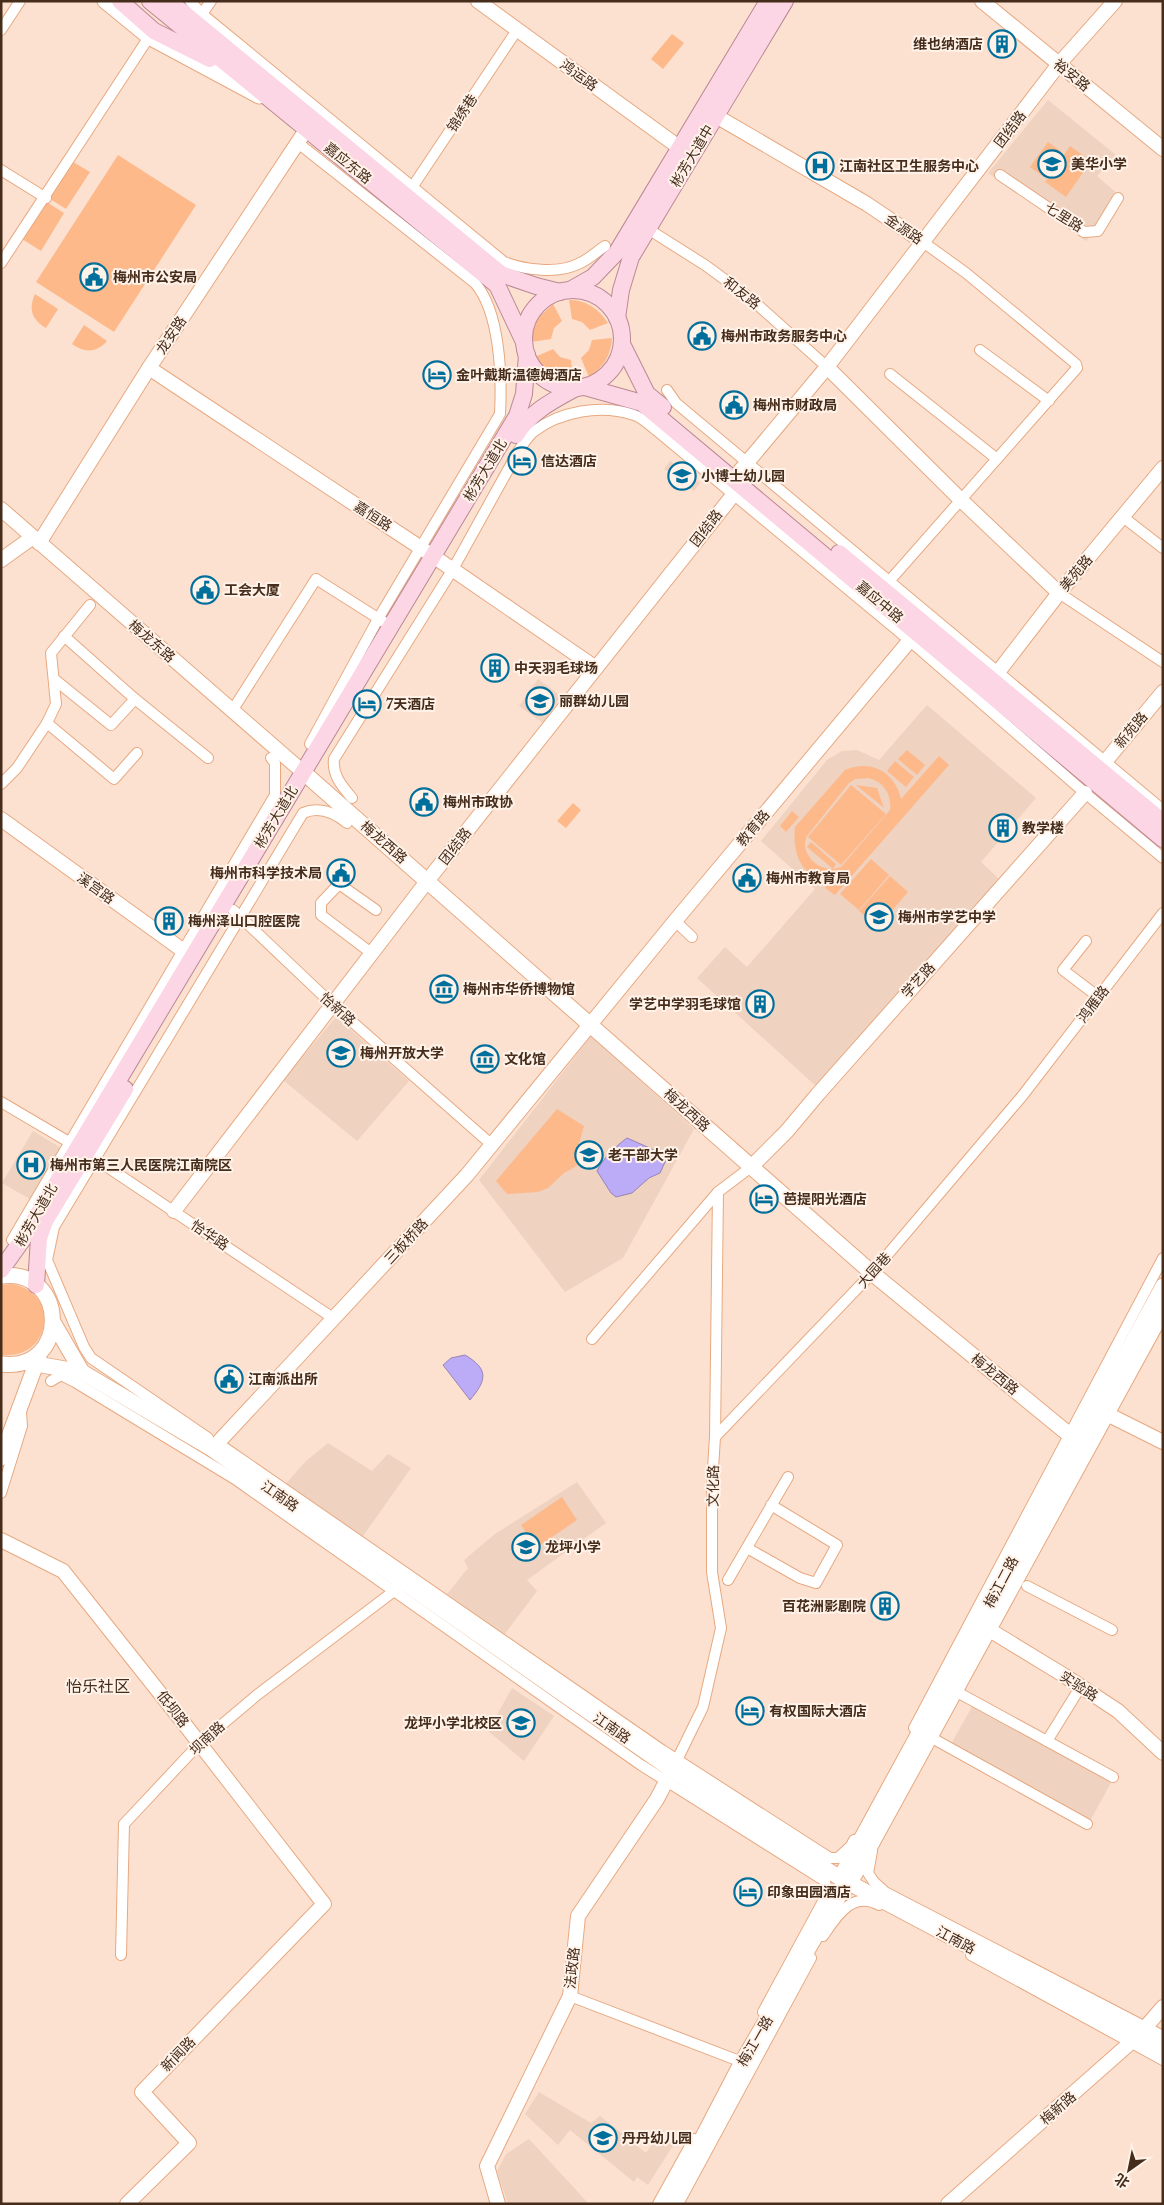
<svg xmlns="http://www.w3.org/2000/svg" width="1164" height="2205" viewBox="0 0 1164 2205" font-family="'Libre Baskerville','Noto Sans SC',serif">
<rect width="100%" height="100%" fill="#fce1d1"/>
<!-- built -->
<g fill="#efd2bf">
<path d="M1048 100 1116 155 1097 176 1120 196 1086 241 988 173Z"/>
<path d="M670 461 700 483 694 491 664 469Z"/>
<path d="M538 679 561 696 543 723 519 706Z"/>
<path d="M927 705 1036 798 981 862 999 879 818 1088 697 978 725 947 747 967 815 889 761 841 827 760 842 751 857 750 879 760Z"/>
<path d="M336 1017 409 1081 357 1141 283 1080Z"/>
<path d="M591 1036 694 1129 623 1258 565 1292 479 1180Z"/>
<path d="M33 1131 61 1148 30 1199 2 1183Z"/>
<path d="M328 1443 372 1471 388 1454 411 1468 361 1539 283 1487 306 1461Z"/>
<path d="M577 1482 606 1523 527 1580 537 1591 504 1635 447 1594 468 1568 464 1560 495 1534Z"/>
<path d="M512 1688 554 1716 524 1761 488 1731Z"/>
<path d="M973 1705 1112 1781 1090 1821 951 1744Z"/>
<path d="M539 2092 591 2123 600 2116 646 2153 660 2133 674 2144 648 2185 637 2177 634 2182 570 2130 558 2145 525 2114Z"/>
<path d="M529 2139 589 2204H508L497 2171 506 2154Z"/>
</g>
<!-- green -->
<g fill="#feb98b" fill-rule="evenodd">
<path d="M672 34 684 43 663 69 651 59Z"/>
<path d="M1048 142 1062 152 1044 177 1030 167Z"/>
<path d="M1070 146 1091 161 1066 197 1045 182Z"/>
<path d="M118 155 196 205 114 332 36 282Z"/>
<path d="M70 160 90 172 66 209 47 197Z"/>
<path d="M45 201 64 213 41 251 22 239Z"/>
<path d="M35 294 58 309 46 328C32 320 28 309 35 294Z"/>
<path d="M569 300C586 300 598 308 608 323L590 330 582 322 572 319Z"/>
<path d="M553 304 562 321 554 328 551 339 531 342 536 320Z"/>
<path d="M84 325 107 341C97 353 84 353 72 344Z"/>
<path d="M612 338C611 355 604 367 589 377L581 358 589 350 592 340Z"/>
<path d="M553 349 560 357 571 360 573 380C556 379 544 372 535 357Z"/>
<path d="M907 750 925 765 917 775 898 759Z"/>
<path d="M939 756 949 765 835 895 825 888 832 879C802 880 792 854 795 827L845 770C871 759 895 772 901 799ZM869 778C884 782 892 795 890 810L841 867 833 869 836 864 811 842 807 847 833 869C817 870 799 852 807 836L849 783 855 779Z"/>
<path d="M895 761 914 777 906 787 887 771Z"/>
<path d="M851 785 886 814 841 865 808 837Z"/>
<path d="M856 785 877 788 884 808Z"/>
<path d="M573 803 581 810 566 828 557 821Z"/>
<path d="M792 811 799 817 786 832 780 826Z"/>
<path d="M871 859 889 875 859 910 840 894Z"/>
<path d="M890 876 908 892 878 927 859 911Z"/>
<path d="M557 1109 584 1126 579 1144 594 1156 564 1173 548 1188 538 1192 507 1194 496 1181Z"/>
<path d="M12 1284C61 1293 52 1360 1 1355V1285Z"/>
<path d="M562 1497 577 1520 536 1548 521 1525Z"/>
</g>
<!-- water -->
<g fill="#bcabf6" stroke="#9885b4">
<path d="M627 1138 652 1149 666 1160 660 1173 649 1178 632 1193 616 1197 611 1193 597 1171C603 1158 616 1146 627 1138Z"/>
<path d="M465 1355C489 1369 487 1380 470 1400L443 1365 451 1358Z"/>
</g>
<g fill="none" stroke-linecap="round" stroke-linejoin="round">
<!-- minor casing -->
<g stroke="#e7a980" stroke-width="12">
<g id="minor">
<path d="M190 1 202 14 504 262C525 270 558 274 578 264 588 260 596 252 605 246"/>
<path d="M199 18 211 1"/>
<path d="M1 30 20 1"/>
<path d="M298 143 475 283C500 312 502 376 500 414L378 619 310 744"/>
<path d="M1 170 46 198"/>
<path d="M1000 175 1084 232 1098 231 1118 198"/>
<path d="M409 192 517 30"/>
<path d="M648 229 705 265 750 298 827 367"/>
<path d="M1 263 149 37"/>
<path d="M980 350 1049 401"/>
<path d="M890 374 997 459"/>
<path d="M667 390 676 403 1163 810"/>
<path d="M1123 517 1163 548"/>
<path d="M892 578 1077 368 1076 364 966 273 923 242"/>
<path d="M1059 593 1163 662"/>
<path d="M90 605 51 653 56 704 47 723 114 779 137 753"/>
<path d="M64 636 135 699 208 758"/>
<path d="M54 679 111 725 135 699"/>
<path d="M232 711 316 579 384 622"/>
<path d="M1 784 17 768 47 723"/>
<path d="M352 798C342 786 332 775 334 759L453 569 519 450C523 444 528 437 533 432 560 411 601 404 634 415 641 417 650 425 656 430L909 640 1085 793 1163 858"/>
<path d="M233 910 332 1004 492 1145"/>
<path d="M675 921 692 937"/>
<path d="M1086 941 1063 970 1092 992"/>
<path d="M366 949 321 915V903L339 884 376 910"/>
<path d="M1 1102 74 1145"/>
<path d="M91 1156 333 1318"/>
<path d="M12 1240 275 795V763L271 758"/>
<path d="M592 1339 718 1192 751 1167"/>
<path d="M51 1381 61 1375 75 1382 235 1479 641 1765 825 1881 827 1894 763 2012"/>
<path d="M715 1437 872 1273 1023 1095 1163 913"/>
<path d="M208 1438 91 1358 84 1347 47 1260 54 1227 303 813C319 806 335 813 347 823"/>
<path d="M225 1448 662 1750 830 1858H838L851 1846 854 1840"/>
<path d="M1 1493 22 1426 21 1412"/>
<path d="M747 1548 800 1578 816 1583 837 1545 771 1505"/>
<path d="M728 1580 788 1477"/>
<path d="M1027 1586 1112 1630"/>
<path d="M957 1692 1113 1777"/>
<path d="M914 1728 1163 1258"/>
<path d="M932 1738 1087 1824"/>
<path d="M1047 1741 1081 1686"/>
<path d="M675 1764 703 1707 721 1628 712 1572V1484L715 1437 718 1192"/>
<path d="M872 1851 868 1873 874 1882 885 1892 1163 2036"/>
<path d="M823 1936C836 1917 852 1890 879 1905"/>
<path d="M121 1955 124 1824 200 1743 257 1695 398 1588"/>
<path d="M971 1955 1163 2060"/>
<path d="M570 1996 742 2062"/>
<path d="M658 2204 694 2139"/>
<path d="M678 2204 811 1958"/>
</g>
</g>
<!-- tertiary casing -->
<g stroke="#e7a980" stroke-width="16">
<g id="tertiary">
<path d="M478 1 680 148"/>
<path d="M982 1 1163 149"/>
<path d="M716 116 867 204 923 242"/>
<path d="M827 367 961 500 1059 593"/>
<path d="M149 368 433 556 596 668"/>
<path d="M740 471 827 367 1059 64 1115 1"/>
<path d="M1 509 303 772"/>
<path d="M39 543 149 368 306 130"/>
<path d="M1 560 33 537"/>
<path d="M992 680 1059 593 1163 468"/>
<path d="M1099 769 1163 692"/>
<path d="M1 819 192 957"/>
<path d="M751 1167 787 1131 818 1094 1085 793"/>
<path d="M174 1211 428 880 741 485"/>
<path d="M1105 1413 1163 1442"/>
<path d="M212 1449 467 1175 675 921 916 633"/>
<path d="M1 1540 63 1571 186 1726 324 1904 142 2092 189 2143 127 2204"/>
<path d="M988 1629 1065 1676 1118 1711 1163 1753"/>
<path d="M498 2204 487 2166 570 1996 578 1916 657 1799 672 1770"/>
<path d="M948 2204 1138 2036 1163 2007"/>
</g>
</g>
<!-- secondary casing -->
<g stroke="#e7a980" stroke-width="17">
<g id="secondary">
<path d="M105 1 149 37 259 96"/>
<path d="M303 772 872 1273 1077 1441"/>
<path d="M1 1276C69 1267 70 1373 1 1364"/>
<path d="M53 1322 82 1372"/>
<path d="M25 1362 82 1372 212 1449 672 1770 840 1878 1163 2049"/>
<path d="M1 1458 39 1356"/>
<path d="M840 1878 1163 1286"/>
<path d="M668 2204 742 2062 839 1896 850 1883 1163 1311"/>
</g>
</g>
<!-- primary casing -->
<g stroke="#bb8893" stroke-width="18">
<g id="primary">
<path d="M120 1 154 31 210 59"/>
<path d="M150 1 497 285 524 342"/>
<path d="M169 1 501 274 536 286 560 292"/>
<path d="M570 290 593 277 617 252 768 1"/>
<circle cx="573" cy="339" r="49"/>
<path d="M617 318 621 290 631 257 785 1"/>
<path d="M622 344 647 394 663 407"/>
<path d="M585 387 642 403 1163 839"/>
<path d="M516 435C530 412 552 401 576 388"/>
<path d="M839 553 1163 822"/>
<path d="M1 1270 23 1239 517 416 524 394 527 355"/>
<path d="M36 1285 39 1238 45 1221 125 1089"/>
</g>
</g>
<!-- minor -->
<use href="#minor" stroke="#fff" stroke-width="10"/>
<!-- tertiary -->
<use href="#tertiary" stroke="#fff" stroke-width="14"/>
<!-- secondary -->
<use href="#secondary" stroke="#fff" stroke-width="15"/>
<!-- primary -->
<use href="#primary" stroke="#fdd6e5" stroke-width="16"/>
</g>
<!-- icons -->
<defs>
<g id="building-ring" transform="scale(1.4375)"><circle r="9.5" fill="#fff2e9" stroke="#006f9b" stroke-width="1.5"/><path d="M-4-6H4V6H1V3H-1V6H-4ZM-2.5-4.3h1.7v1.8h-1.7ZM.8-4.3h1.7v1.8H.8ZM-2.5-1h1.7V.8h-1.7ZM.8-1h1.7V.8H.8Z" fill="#006f9b"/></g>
<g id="school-ring" transform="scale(1.4375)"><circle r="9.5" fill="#fff2e9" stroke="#006f9b" stroke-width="1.5"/><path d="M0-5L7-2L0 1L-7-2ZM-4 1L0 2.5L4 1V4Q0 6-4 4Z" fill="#006f9b"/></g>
<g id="hospital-ring" transform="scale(1.4375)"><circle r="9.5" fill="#fff2e9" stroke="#006f9b" stroke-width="1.5"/><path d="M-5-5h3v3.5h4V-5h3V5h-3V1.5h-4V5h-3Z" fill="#006f9b"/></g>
<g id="civic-ring" transform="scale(1.4375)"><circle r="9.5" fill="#fff2e9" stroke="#006f9b" stroke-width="1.5"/><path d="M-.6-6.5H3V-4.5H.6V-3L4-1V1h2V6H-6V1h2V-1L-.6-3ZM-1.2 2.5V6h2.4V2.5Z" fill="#006f9b"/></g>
<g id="hotel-ring" transform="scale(1.4375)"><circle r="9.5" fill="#fff2e9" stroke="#006f9b" stroke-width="1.5"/><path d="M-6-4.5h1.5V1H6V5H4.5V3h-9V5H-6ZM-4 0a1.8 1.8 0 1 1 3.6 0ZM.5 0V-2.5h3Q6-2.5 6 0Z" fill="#006f9b"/></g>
<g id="museum-ring" transform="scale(1.4375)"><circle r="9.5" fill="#fff2e9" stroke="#006f9b" stroke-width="1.5"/><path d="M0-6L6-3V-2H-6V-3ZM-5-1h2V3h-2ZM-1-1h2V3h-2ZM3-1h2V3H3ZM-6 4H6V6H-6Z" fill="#006f9b"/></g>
<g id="university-ring" transform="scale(1.4375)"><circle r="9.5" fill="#fff2e9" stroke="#006f9b" stroke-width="1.5"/><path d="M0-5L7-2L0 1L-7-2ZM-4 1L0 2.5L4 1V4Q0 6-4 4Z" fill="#006f9b"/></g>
</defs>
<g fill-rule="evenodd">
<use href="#building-ring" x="1002" y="44"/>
<use href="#school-ring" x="1052" y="164"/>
<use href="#hospital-ring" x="820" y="166"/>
<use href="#civic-ring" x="94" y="277"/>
<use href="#civic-ring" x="702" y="336"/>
<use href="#hotel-ring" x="437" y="375"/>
<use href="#civic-ring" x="734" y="405"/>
<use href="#hotel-ring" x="522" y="461"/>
<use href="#school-ring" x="682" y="476"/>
<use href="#civic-ring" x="205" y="590"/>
<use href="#building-ring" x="495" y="668"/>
<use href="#school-ring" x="540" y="701"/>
<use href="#hotel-ring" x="367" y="704"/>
<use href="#civic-ring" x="424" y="802"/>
<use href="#building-ring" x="1003" y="828"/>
<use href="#civic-ring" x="341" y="873"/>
<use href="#civic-ring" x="747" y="878"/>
<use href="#school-ring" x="879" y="917"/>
<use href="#building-ring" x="169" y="921"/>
<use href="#museum-ring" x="444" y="989"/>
<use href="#building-ring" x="760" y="1004"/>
<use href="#university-ring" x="341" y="1053"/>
<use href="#museum-ring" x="485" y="1059"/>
<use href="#school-ring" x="589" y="1155"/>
<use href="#hospital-ring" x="31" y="1165"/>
<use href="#hotel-ring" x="764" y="1199"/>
<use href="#civic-ring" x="229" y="1379"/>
<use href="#school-ring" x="526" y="1547"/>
<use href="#building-ring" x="885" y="1606"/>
<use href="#hotel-ring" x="750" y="1711"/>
<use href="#school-ring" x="521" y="1723"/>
<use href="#hotel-ring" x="748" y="1892"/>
<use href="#school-ring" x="603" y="2138"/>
</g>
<g text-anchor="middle" stroke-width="4" stroke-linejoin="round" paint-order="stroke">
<!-- poi labels -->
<g font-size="14" font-weight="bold" fill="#452c1b" stroke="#fff2e9" text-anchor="start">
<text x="983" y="49" text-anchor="end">维也纳酒店</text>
<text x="1071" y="169">美华小学</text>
<text x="839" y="171">江南社区卫生服务中心</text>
<text x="113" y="282">梅州市公安局</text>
<text x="721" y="341">梅州市政务服务中心</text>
<text x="456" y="380">金叶戴斯温德姆酒店</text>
<text x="753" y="410">梅州市财政局</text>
<text x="541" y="466">信达酒店</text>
<text x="701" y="481">小博士幼儿园</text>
<text x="224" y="595">工会大厦</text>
<text x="514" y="673">中天羽毛球场</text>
<text x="559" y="706">丽群幼儿园</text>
<text x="386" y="709">7天酒店</text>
<text x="443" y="807">梅州市政协</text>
<text x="1022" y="833">教学楼</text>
<text x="322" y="878" text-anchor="end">梅州市科学技术局</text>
<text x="766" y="883">梅州市教育局</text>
<text x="898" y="922">梅州市学艺中学</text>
<text x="188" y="926">梅州泽山口腔医院</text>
<text x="463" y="994">梅州市华侨博物馆</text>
<text x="741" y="1009" text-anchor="end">学艺中学羽毛球馆</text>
<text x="360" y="1058">梅州开放大学</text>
<text x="504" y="1064">文化馆</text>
<text x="608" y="1160">老干部大学</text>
<text x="50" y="1170">梅州市第三人民医院江南院区</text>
<text x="783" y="1204">芭提阳光酒店</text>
<text x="248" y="1384">江南派出所</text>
<text x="545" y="1552">龙坪小学</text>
<text x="866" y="1611" text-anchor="end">百花洲影剧院</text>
<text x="769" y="1716">有权国际大酒店</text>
<text x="502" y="1728" text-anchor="end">龙坪小学北校区</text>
<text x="767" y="1897">印象田园酒店</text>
<text x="622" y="2143">丹丹幼儿园</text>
</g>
<!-- street labels -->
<g font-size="14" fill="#452c1b" stroke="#fff2e9">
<text transform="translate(579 75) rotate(36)" y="5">鸿运路</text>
<text transform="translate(1072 75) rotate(39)" y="5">裕安路</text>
<text transform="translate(462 113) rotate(-56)" y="5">锦绣巷</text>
<text transform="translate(1010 129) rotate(-53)" y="5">团结路</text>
<text transform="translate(692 156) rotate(-59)" y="5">彬芳大道中</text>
<text transform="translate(348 163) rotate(39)" y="5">嘉应东路</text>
<text transform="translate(1064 217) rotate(32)" y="5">七里路</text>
<text transform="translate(904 229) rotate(34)" y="5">金源路</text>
<text transform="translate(742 293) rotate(38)" y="5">和友路</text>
<text transform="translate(171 335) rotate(-56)" y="5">龙安路</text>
<text transform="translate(485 470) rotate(-59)" y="5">彬芳大道北</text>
<text transform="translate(373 516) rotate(33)" y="5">嘉恒路</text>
<text transform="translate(706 528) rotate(-52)" y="5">团结路</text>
<text transform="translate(1076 573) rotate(-50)" y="5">美苑路</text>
<text transform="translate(880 602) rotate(40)" y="5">嘉应中路</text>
<text transform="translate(152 641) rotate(41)" y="5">梅龙东路</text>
<text transform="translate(1131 730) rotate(-50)" y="5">新苑路</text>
<text transform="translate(276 817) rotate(-59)" y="5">彬芳大道北</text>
<text transform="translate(753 828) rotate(-50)" y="5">教育路</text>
<text transform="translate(384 842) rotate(41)" y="5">梅龙西路</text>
<text transform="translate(455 846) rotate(-52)" y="5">团结路</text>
<text transform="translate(96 888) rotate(36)" y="5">溪宫路</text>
<text transform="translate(918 980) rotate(-48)" y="5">学艺路</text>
<text transform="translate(1093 1004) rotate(-53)" y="5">鸿雁路</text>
<text transform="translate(338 1009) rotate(42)" y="5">怡新路</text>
<text transform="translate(687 1110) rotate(42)" y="5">梅龙西路</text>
<text transform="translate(36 1215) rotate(-60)" y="5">彬芳大道北</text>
<text transform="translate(210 1235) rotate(34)" y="5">怡华路</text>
<text transform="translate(406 1241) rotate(-47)" y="5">三板桥路</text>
<text transform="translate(874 1270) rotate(-48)" y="5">大园巷</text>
<text transform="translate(995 1374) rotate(39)" y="5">梅龙西路</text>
<text transform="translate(713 1486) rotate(-89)" y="5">文化路</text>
<text transform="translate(280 1496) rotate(35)" y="5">江南路</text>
<text transform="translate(1001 1582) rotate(-62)" y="5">梅江二路</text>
<text transform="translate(1079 1686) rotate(33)" y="5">实验路</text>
<text transform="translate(173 1709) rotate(52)" y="5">低坝路</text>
<text transform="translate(612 1728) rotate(35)" y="5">江南路</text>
<text transform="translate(207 1738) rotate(-43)" y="5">坝南路</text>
<text transform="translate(956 1940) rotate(28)" y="5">江南路</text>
<text transform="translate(572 1968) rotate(-84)" y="5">法政路</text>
<text transform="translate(755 2041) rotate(-60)" y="5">梅江一路</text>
<text transform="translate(178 2054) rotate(-46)" y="5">新闻路</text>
<text transform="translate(1058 2108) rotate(-41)" y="5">梅新路</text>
</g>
<!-- quarter labels -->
<g font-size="16" fill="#452c1b" stroke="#fff2e9">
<text x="98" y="1692">怡乐社区</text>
</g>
</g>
<!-- border -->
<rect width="1164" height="2205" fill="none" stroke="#452c1b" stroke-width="5"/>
<!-- north arrow -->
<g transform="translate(1129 2170) rotate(213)" stroke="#fff2e9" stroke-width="4" paint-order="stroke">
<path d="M0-4L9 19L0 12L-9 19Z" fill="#452c1b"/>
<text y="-8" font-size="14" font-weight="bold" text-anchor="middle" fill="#452c1b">北</text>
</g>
</svg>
